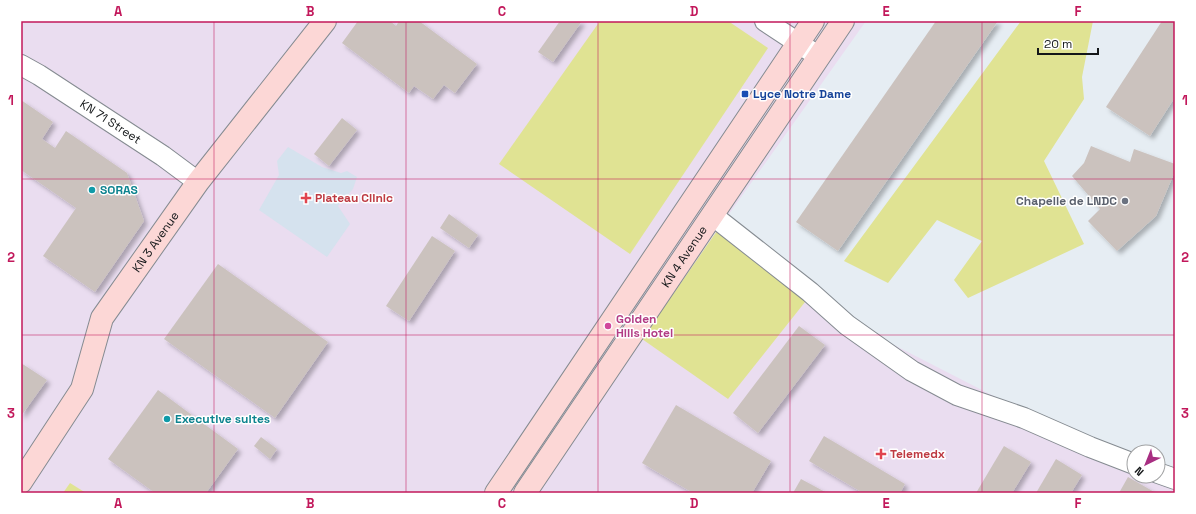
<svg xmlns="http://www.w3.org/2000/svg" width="1196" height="514" viewBox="0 0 1196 514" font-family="'Space Grotesk',sans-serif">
<defs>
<filter id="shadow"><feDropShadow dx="3.5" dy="3.5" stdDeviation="2" flood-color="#0004"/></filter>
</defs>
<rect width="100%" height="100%" fill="#e6edf3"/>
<!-- commercial -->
<path fill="#eaddf0" d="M21 21H866L705 248 1134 468V476H1149L1175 489V493H21Z"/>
<!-- built -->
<path fill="#d5e2ee" d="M288 147 322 167 341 173 347 171 357 177 353 189 338 206 350 224 327 257 259 210 279 175 277 161Z"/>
<!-- green -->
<g fill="#e0e393">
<path d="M600 21H728L768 48 630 254 499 164Z"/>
<path d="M1021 21H1093L1082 77 1084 99 1044 161 1084 244 968 298 954 280 982 241 937 220 888 283 844 261Z"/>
<path d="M719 228 809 297 728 399 642 339Z"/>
<path d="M70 483 86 493H63Z"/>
</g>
<!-- building -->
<g fill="#cbc2be" filter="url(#shadow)">
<path d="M358 21H390L396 26 399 21H419L477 64 455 93 444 85 433 99 414 86 409 93 342 43Z"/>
<path d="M560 21H582L553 62 538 52Z"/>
<path d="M936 21H998L838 251 796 222Z"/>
<path d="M1162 21H1175V97L1150 136 1106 107Z"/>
<path d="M21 100 53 122 42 139 55 148 66 131 127 173 144 221 95 292 43 256 76 208 21 170Z"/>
<path d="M342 118 357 130 329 166 314 154Z"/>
<path d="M1091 146 1130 162 1134 149 1175 164V171L1156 216 1117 251 1088 221 1100 209 1072 176 1084 163Z"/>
<path d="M449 214 478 235 469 248 440 228Z"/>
<path d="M432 236 455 251 409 321 386 306Z"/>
<path d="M218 264 328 342 275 418 164 339Z"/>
<path d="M799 326 825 345 758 433 733 413Z"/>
<path d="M21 363 47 380 21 416Z"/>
<path d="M158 390 238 449 206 493H155L108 459Z"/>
<path d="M676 405 771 461 752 493H693L642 463Z"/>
<path d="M824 436 905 484 900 493H863L809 461Z"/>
<path d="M261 437 277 449 270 459 254 446Z"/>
<path d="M1004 446 1031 462 1012 493H976Z"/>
<path d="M1056 459 1082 475 1071 493H1036Z"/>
<path d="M1128 477 1156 493H1119Z"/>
<path d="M801 479 827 493H793Z"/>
</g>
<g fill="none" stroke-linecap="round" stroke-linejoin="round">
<!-- street casing -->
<g stroke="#858b91" stroke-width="22">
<g id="street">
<path d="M765 21 818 56"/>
<path id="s1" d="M21 65 39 75 163 156 198 182"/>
<path d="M712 215 810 292 847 325 912 371 957 395 1024 418 1090 447 1134 464"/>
<path d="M1158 473 1175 479"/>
</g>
</g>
<!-- secondary casing -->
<g stroke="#858b91" stroke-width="24">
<g id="secondary">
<path id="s2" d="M21 482 82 389 102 318 198 182 325 21"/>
<path d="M496 493 813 21"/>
<path id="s3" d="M525 493 843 21"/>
</g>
</g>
<!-- street -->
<use href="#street" stroke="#fff" stroke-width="20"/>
<!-- secondary -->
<use href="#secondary" stroke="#fcd7d6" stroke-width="22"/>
</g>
<!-- grid -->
<path fill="none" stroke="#c2185b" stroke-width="1" stroke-opacity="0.55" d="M214 21V493M406 21V493M598 21V493M790 21V493M982 21V493M21 179H1175M21 335H1175"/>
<!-- markers -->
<rect fill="#1a4fb4" stroke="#fff" stroke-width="1.5" x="741" y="90" width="8" height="8" rx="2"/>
<g fill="#0f9aa8" stroke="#fff" stroke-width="1.5">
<circle cx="92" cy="190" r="4"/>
<circle cx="167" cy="419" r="4"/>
</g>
<g fill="#e0444e" stroke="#fff" stroke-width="1.5">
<path d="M304 192h4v4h4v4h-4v4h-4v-4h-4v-4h4z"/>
<path d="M879 448h4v4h4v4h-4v4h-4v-4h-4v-4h4z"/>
</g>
<circle fill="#6b7280" stroke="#fff" stroke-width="1.5" cx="1125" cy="201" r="4"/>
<circle fill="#d1479c" stroke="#fff" stroke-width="1.5" cx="608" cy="326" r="4"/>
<g text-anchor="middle" stroke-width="3" stroke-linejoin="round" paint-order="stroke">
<!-- transit labels -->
<g font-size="12" font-weight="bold" fill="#164399" stroke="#fff" text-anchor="start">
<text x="753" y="98">Lyce Notre Dame</text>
</g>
<!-- street labels -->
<g font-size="12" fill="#141719" stroke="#fff">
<text dy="4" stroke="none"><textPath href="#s1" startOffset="106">KN 71 Street</textPath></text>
<text dy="4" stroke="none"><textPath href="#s2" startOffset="278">KN 3 Avenue</textPath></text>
<text dy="4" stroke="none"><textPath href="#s3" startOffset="285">KN 4 Avenue</textPath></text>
</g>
<!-- culture labels -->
<g font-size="12" font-weight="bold" fill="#0d838f" stroke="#fff" text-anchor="start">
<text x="100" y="194">SORAS</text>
<text x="175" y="423">Executive suites</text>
</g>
<!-- health labels -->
<g font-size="12" font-weight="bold" fill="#be3a42" stroke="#fff" text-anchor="start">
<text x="315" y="202">Plateau Clinic</text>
<text x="890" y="458">Telemedx</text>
</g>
<!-- worship labels -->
<g font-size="12" font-weight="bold" fill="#5b616d" stroke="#fff" text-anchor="end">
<text x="1117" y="205">Chapelle de LNDC</text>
</g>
<!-- hotel labels -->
<g font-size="12" font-weight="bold" fill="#b23c85" stroke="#fff" text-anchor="start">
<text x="616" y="323">Golden<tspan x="616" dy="14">Hills Hotel</tspan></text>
</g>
</g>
<!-- border -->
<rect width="1196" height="514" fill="none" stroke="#ffffff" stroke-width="44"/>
<!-- north arrow -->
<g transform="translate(1146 464) rotate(223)"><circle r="19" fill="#ffffff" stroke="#a1a2a3"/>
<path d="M0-3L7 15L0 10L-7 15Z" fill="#a82e82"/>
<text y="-6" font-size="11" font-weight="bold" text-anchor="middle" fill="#141719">N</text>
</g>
<!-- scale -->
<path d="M1038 48v6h60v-6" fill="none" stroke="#141719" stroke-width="2"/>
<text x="1044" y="48" font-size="12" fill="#141719" stroke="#ffffff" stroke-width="3" paint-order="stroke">20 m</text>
<rect x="22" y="22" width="1152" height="470" fill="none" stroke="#c2185b" stroke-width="1.5"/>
<g font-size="13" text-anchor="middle" font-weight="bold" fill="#c2185b">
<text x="118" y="16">A</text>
<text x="310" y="16">B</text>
<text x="502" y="16">C</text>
<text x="694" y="16">D</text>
<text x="886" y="16">E</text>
<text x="1078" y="16">F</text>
<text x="11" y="105">1</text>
<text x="1185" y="105">1</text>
<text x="11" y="262">2</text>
<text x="1185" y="262">2</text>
<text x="11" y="418">3</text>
<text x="1185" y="418">3</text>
<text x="118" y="508">A</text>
<text x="310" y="508">B</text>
<text x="502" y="508">C</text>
<text x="694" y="508">D</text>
<text x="886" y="508">E</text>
<text x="1078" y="508">F</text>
</g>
</svg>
